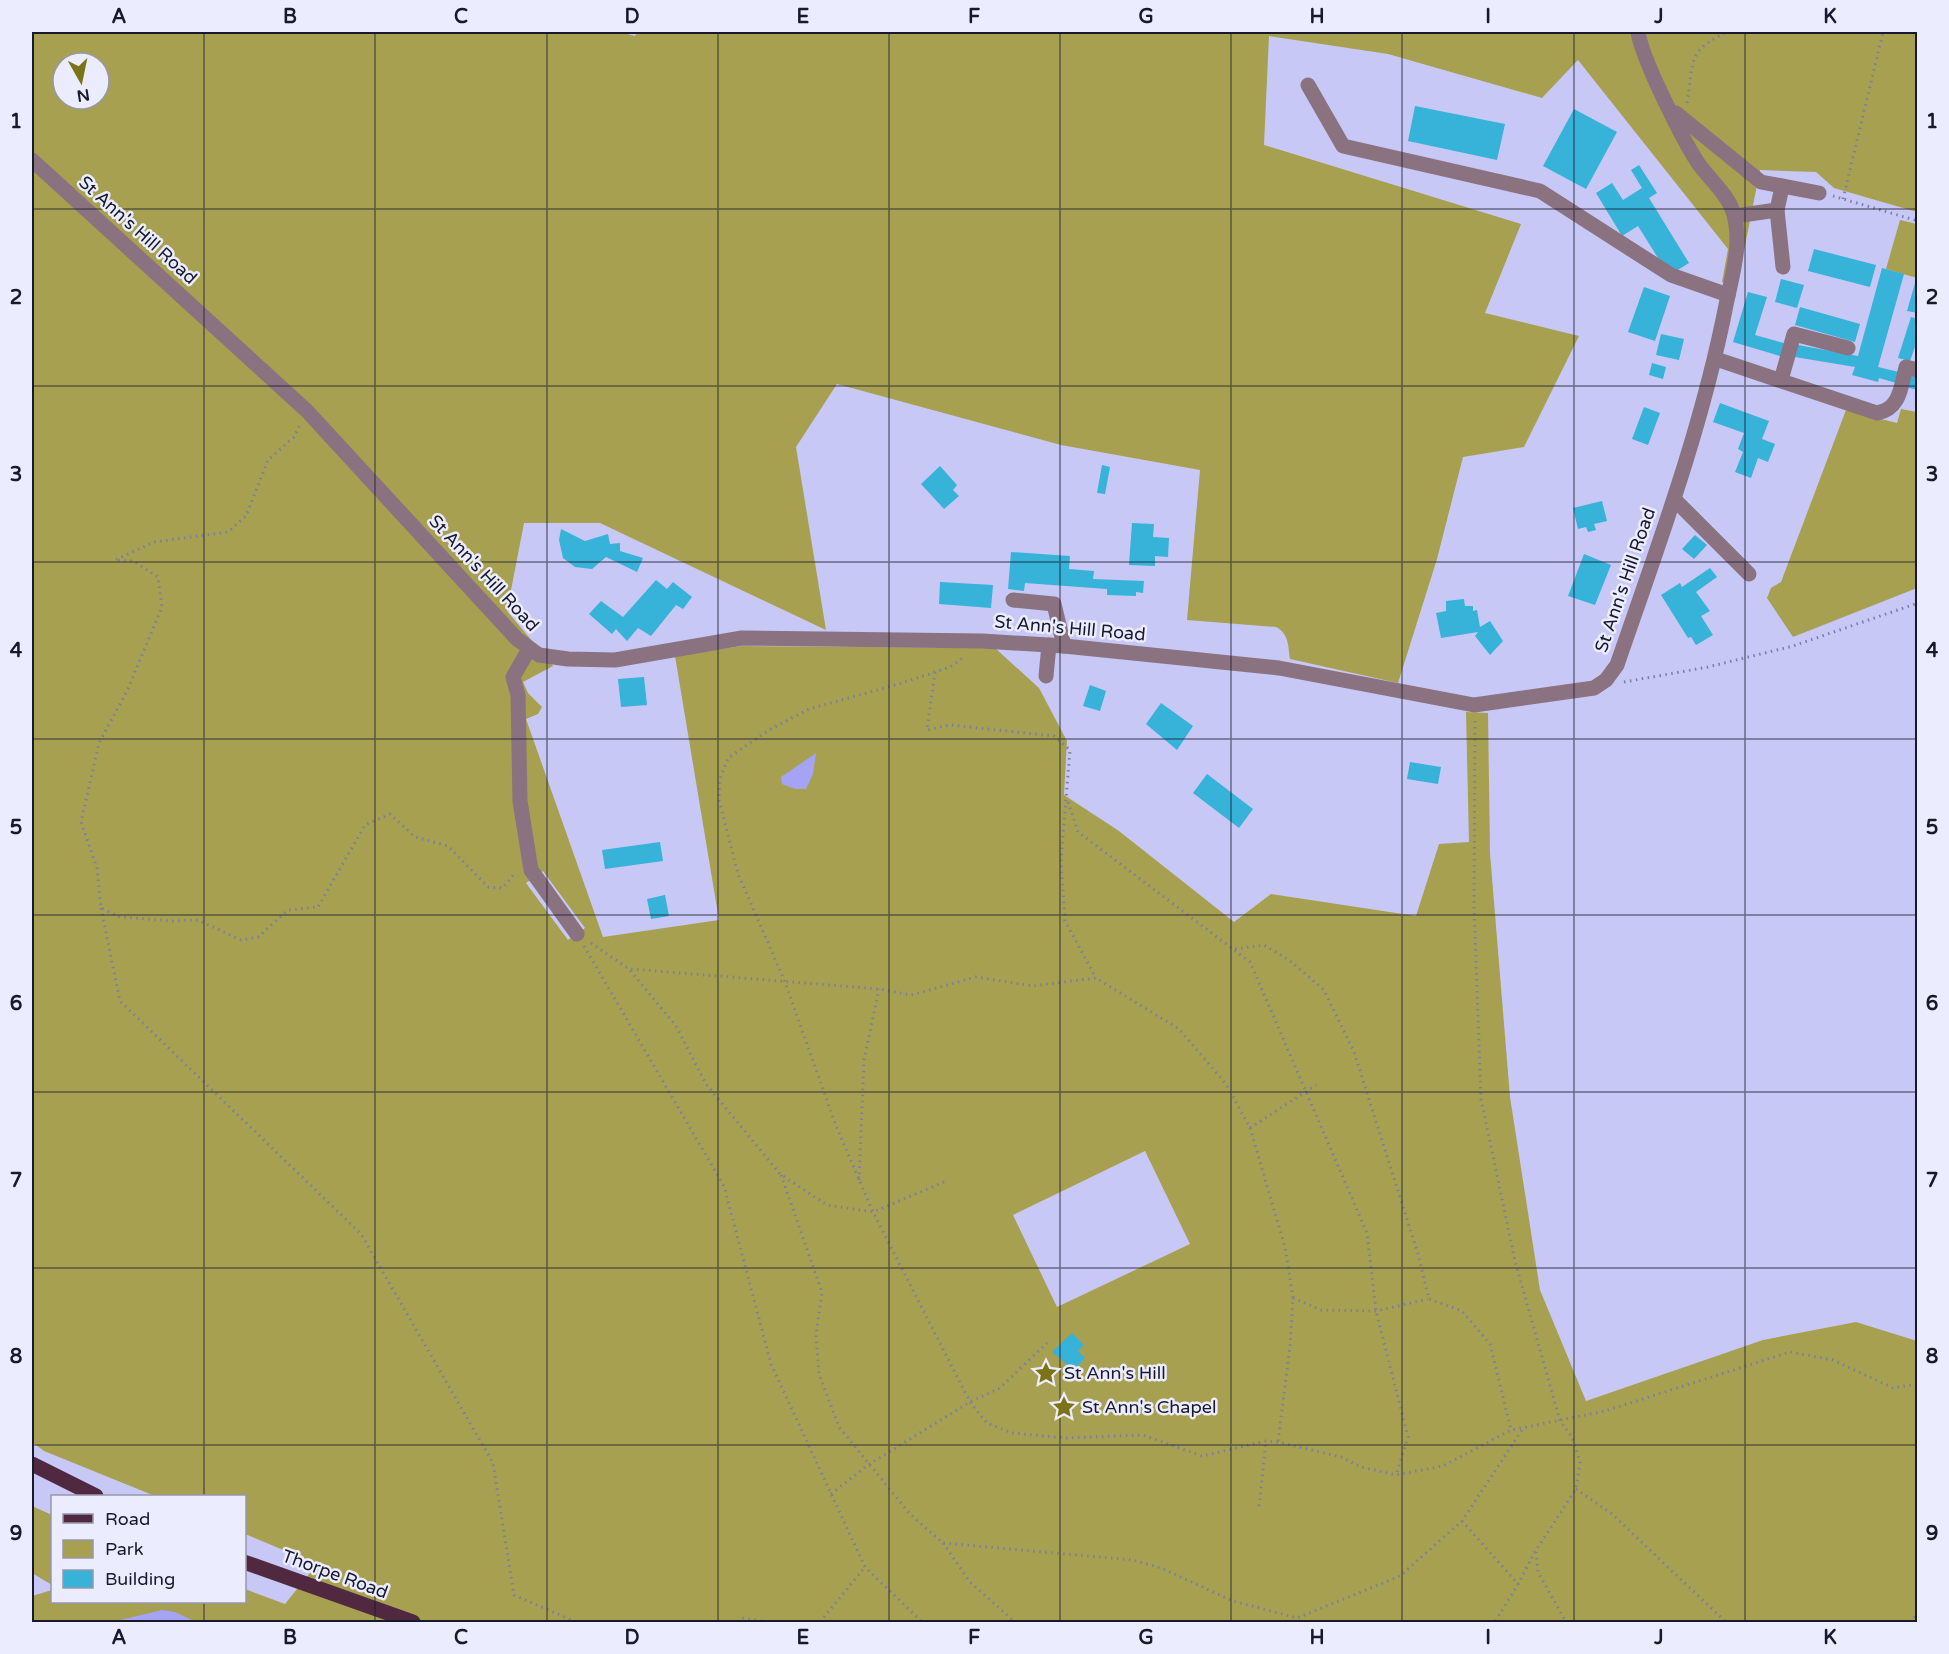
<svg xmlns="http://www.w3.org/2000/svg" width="1949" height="1654" viewBox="0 0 1949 1654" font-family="'Varela Round',sans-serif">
<rect width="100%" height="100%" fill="#c7c8f6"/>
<!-- green -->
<g fill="#a7a050" fill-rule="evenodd">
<path d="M32 32H620L635 36 637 32H1917V212L1834 188 1816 172 1760 170 1737 286 1722 282 1728 249 1578 60 1542 98 1388 54 1269 36 1264 145 1521 224 1485 313 1579 336 1524 447 1463 457 1437 559 1398 683 1290 659C1288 645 1289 634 1276 627L1187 620 1200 470 1061 445 837 384 796 447 826 630 600 523H524L507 611 553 666 523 682 528 693 542 707 538 714 526 719 603 937 719 920 675 656 742 646 995 648 1039 688 1067 741 1064 795 1119 831 1234 922 1271 894 1416 916 1439 844 1469 842 1466 712 1488 713 1490 853 1510 1097 1540 1290 1586 1401 1763 1340 1856 1322 1917 1341V1622H32V1596L52 1590V1602H244L245 1589 285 1604 317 1564 245 1534 244 1496H155L44 1451 32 1442ZM63 63H99V99H63ZM543 871 585 928 568 940 526 883ZM1145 1151 1190 1244 1057 1307 1013 1215Z"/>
<path d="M1900 220 1917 224V278L1886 269Z"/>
<path d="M1901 409 1917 412V588L1793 637 1767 598 1771 588 1781 582 1846 410 1897 423Z"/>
<path d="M32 1506 52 1515V1585L32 1573Z"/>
</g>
<!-- water -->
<g fill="#a4a3f6">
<path d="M816 753 813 774 806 789H795L782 784 781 777Z"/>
<path d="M162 1610 175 1612 196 1622H112Z"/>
</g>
<!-- building -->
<g fill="#37b2d9">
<path d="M1415 106 1505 124 1497 160 1408 141Z"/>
<path d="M1574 109 1617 132 1586 189 1543 166Z"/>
<path d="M1639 165 1657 193 1649 198 1689 263 1673 273 1663 266 1638 226 1622 236 1596 193 1612 183 1623 200 1642 188 1631 170Z"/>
<path d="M1814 249 1876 265 1870 287 1808 271Z"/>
<path d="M1882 268 1904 274 1878 367 1899 372 1896 383 1879 378 1878 382 1852 375 1855 367 1795 357 1798 345 1858 356Z"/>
<path d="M1917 276H1918V313L1907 311Z"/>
<path d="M1781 279 1804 285 1797 308 1775 302Z"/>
<path d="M1644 287 1670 296 1655 341 1628 332Z"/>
<path d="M1748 292 1767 297 1755 335 1787 344 1783 357 1733 342Z"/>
<path d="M1800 307 1860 324 1855 342 1795 325Z"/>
<path d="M1911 317 1918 319V338L1910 361 1898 358Z"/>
<path d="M1661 334 1684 339 1679 360 1656 355Z"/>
<path d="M1652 363 1666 367 1663 379 1649 375Z"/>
<path d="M1910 373 1918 375V390L1905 387Z"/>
<path d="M1720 403 1769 421 1762 439 1775 444 1768 462 1758 458 1751 478 1735 472 1743 452 1738 449 1744 433 1713 422Z"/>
<path d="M1644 407 1660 413 1648 445 1632 439Z"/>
<path d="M1102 465 1110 467 1105 494 1097 493Z"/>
<path d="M940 466 957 485 953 490 959 496 944 509 921 484Z"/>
<path d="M1602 501 1607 521 1594 524 1596 530 1588 532 1586 527 1578 529 1573 508Z"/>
<path d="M1132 523 1154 524 1153 537 1169 538 1168 557 1155 556V566L1129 565Z"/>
<path d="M561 529 585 541 608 534 610 544 620 543V551L643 558 637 572 606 557 592 569 575 567 563 558 559 540Z"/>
<path d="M1695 535 1707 545 1694 559 1682 549Z"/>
<path d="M1011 552 1070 556 1069 569 1094 571 1093 579 1144 581 1143 593 1136 592V596L1107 595V589L1025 583 1024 591 1008 589Z"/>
<path d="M1584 554 1611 565 1595 605 1568 596Z"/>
<path d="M1710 568 1717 577 1696 592 1710 611 1701 616 1713 635 1696 645 1691 637 1688 638 1661 595 1680 583 1682 587Z"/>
<path d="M656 580 667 589 673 582 692 597 683 609 676 605 651 636 638 628 627 641 616 629 612 634 589 614 601 601 623 617Z"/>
<path d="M940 582 993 585 991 608 939 604Z"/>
<path d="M1464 599 1465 606H1473V611L1477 610 1480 627 1490 621 1503 641 1490 655 1475 636 1478 632 1441 638 1436 613 1446 611V601Z"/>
<path d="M644 677 647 705 621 707 618 679Z"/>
<path d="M1090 685 1106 691 1100 711 1083 706Z"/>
<path d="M1161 703 1193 726 1177 750 1146 724Z"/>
<path d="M1410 762 1441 767 1438 784 1407 779Z"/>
<path d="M1207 774 1253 809 1239 828 1193 793Z"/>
<path d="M660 842 663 861 605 869 602 850Z"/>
<path d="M665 895 669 916 651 919 647 899Z"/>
<path d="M1072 1333 1084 1345 1078 1351 1085 1358 1074 1370 1052 1352Z"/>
</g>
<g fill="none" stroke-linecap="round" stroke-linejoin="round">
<!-- path -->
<g stroke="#7d7ea1" stroke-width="3" stroke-dasharray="1.5 4.5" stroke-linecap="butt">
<path d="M1687 103C1694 62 1686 51 1727 32"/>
<path d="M1833 196 1918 221"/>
<path d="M1843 199 1883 32"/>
<path d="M299 426 294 437 268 460 246 516 228 532 154 542 115 560 133 561 158 577 162 607 127 691 99 743 81 822 97 868 101 908 120 917 172 921 198 920 241 940 258 937 288 910 318 907 365 825 390 814 415 837 448 846 488 887 503 888 515 873"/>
<path d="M935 672 927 730 950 725 1054 736 1070 750 1061 860 1065 921 1096 978"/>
<path d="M1624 682 1708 667 1793 646 1918 603"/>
<path d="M1475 721 1474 906 1481 1099 1515 1261 1560 1421 1572 1437 1580 1462 1576 1489 1536 1550 1518 1584"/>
<path d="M1068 802 1078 832 1250 962 1367 1233 1376 1311 1408 1437 1396 1475"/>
<path d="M101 908 120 1001 361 1234 493 1463 514 1595 576 1622"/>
<path d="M591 943 629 969 676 1026 706 1084 780 1174 827 1205 873 1212 970 1402 987 1423 1012 1433 1066 1438 1143 1435 1202 1456 1266 1441 1278 1442 1341 1457 1361 1467 1396 1475 1443 1466 1511 1430 1605 1411 1790 1352 1833 1360 1893 1388 1918 1384"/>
<path d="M584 946 724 1186 771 1364 865 1567 922 1622"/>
<path d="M1235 949 1264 945 1289 960 1324 990 1354 1052 1418 1254 1429 1299 1462 1311 1490 1344 1511 1430"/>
<path d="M631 969 879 989 911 995 976 977 1033 986 1096 978 1179 1029 1226 1084 1250 1128 1316 1085"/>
<path d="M1250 1128 1285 1247 1293 1298 1290 1346 1278 1442"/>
<path d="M781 1175 822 1292 816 1335 819 1374 839 1427 910 1514 943 1543 1133 1560 1161 1568 1233 1601 1297 1618 1400 1576 1462 1521 1522 1430"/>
<path d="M859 1180 864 1060 879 989"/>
<path d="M944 1182 873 1212 836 1126 785 982 738 874 719 800 720 779 728 758 769 730 809 709 899 684 950 667 963 658"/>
<path d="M1293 1298 1321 1310 1376 1311 1428 1299"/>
<path d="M1576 1489 1612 1514 1726 1622"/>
<path d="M831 1494 868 1465 970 1402 1000 1388 1047 1343"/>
<path d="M1259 1506 1266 1441"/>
<path d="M1462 1521 1518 1584 1495 1622"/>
<path d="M943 1543 970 1582 1015 1622"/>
<path d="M1536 1552 1538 1572 1566 1622"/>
<path d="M738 1622 742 1618 766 1622"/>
<path d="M820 1622 865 1567"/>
<path d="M1910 1622 1918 1613"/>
</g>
<!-- minor -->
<g stroke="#8a7280" stroke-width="15">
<path d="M1308 85 1343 146 1540 191 1671 275 1728 295"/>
<path d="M1676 113 1761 182 1819 193"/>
<path d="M32 160 307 411 517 639 539 655 568 659 615 660 742 638 982 641 1064 646 1279 668 1474 705 1594 688 1606 680 1617 665C1658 546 1702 428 1726 305 1732 276 1742 244 1734 215 1729 195 1710 180 1698 163 1682 138 1642 59 1638 32"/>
<path d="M1782 187 1777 210 1783 267"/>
<path d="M1735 216 1777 210"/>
<path d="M1716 359 1877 413C1900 409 1901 387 1906 367L1918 370"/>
<path d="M1781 380 1794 334 1848 348"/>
<path d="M1674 499 1749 574"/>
<path d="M1013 600 1054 604 1064 646"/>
<path d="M529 649 513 677 518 695 520 801 531 870 577 934"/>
<path d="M1046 676 1049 645"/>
</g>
<!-- major -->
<g stroke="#502941" stroke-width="15">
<path d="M32 1464 96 1496"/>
<path d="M244 1562 413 1622"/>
</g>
</g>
<!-- grid -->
<path fill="none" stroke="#19192d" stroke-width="1.5" stroke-opacity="0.55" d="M204 32V1496M375 32V1622M547 32V1622M718 32V1622M889 32V1622M1060 32V1622M1231 32V1622M1402 32V1622M1574 32V1622M1745 32V1622M32 209H1918M32 386H1918M32 562H1918M32 739H1918M32 915H1918M32 1092H1918M32 1268H1918M32 1445H1918M204 1602V1622"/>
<!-- icons -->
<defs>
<g id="sight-bare" transform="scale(1.8)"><path d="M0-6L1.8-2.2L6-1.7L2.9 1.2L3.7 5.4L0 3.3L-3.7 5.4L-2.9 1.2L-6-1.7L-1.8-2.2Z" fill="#7b7315" stroke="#ebecfe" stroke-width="2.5" paint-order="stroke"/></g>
</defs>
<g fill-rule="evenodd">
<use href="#sight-bare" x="1046" y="1373"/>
<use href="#sight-bare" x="1064" y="1407"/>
</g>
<g text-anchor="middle" stroke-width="5" stroke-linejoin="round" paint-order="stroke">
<!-- street labels -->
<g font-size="18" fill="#19192d" stroke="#ebecfe">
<text transform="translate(138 230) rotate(42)" y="6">St Ann's Hill Road</text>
<text transform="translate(484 573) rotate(47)" y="6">St Ann's Hill Road</text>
<text transform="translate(1625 580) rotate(-71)" y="6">St Ann's Hill Road</text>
<text transform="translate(1070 628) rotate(5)" y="6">St Ann's Hill Road</text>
<text transform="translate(335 1574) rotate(20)" y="6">Thorpe Road</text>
</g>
<!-- poi labels -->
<g font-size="18" fill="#19192d" stroke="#ebecfe" text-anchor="start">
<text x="1064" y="1379">St Ann's Hill</text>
<text x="1082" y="1413">St Ann's Chapel</text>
</g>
</g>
<!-- border -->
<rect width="1949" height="1654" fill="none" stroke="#ebecfe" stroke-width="66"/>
<!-- legend -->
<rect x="51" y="1495" width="195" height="108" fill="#ebecfe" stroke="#9798aa" stroke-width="1.5"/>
<rect x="63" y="1514" width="30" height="9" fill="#502941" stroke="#9798aa" stroke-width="1.5"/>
<text x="105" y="1525" font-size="18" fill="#19192d">Road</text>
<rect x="63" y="1540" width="30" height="18" fill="#a7a050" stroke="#9798aa" stroke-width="1.5"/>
<text x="105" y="1555" font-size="18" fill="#19192d">Park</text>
<rect x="63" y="1570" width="30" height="18" fill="#37b2d9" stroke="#9798aa" stroke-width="1.5"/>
<text x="105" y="1585" font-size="18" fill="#19192d">Building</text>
<!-- north arrow -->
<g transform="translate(81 81) rotate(171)"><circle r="28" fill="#ebecfe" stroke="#9798aa" stroke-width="1.5"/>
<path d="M0-4.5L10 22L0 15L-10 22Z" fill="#7b7315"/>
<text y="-9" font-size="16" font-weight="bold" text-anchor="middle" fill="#19192d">N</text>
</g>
<rect x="33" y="33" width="1883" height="1588" fill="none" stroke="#19192d" stroke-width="2"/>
<g font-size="20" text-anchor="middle" font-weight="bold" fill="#19192d">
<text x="119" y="23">A</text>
<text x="290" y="23">B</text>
<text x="461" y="23">C</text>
<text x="632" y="23">D</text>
<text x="803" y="23">E</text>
<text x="974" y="23">F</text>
<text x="1146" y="23">G</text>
<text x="1317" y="23">H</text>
<text x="1488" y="23">I</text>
<text x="1659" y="23">J</text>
<text x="1830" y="23">K</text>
<text x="16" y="128">1</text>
<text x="1932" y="128">1</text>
<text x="16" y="304">2</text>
<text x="1932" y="304">2</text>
<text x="16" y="481">3</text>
<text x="1932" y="481">3</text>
<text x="16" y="657">4</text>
<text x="1932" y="657">4</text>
<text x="16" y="834">5</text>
<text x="1932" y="834">5</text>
<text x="16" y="1010">6</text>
<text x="1932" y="1010">6</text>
<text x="16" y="1187">7</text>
<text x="1932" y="1187">7</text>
<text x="16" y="1363">8</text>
<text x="1932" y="1363">8</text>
<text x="16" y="1540">9</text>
<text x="1932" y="1540">9</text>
<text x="119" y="1644">A</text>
<text x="290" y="1644">B</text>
<text x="461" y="1644">C</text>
<text x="632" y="1644">D</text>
<text x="803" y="1644">E</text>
<text x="974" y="1644">F</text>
<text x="1146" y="1644">G</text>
<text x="1317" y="1644">H</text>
<text x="1488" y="1644">I</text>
<text x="1659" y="1644">J</text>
<text x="1830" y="1644">K</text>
</g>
</svg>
